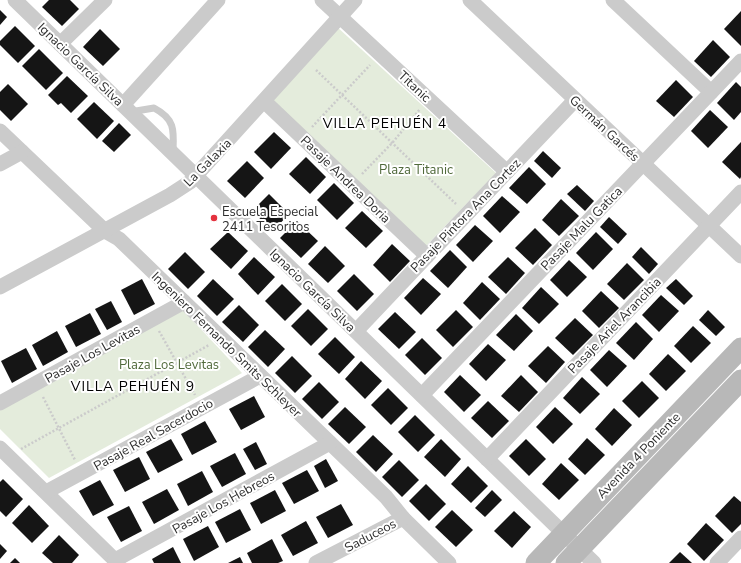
<svg xmlns="http://www.w3.org/2000/svg" width="741" height="563" viewBox="0 0 741 563" font-family="'Nunito Sans',sans-serif">
<rect width="100%" height="100%" fill="#fff"/>
<!-- green -->
<g fill="#e4ecdc">
<path d="M336 26 496 173 423 249 272 100Z"/>
<path d="M181 308 242 373 49 478 0 429V409Z"/>
</g>
<!-- building -->
<g fill="#151515">
<path d="M49 0H70L79 9 62 26 42 7Z"/>
<path d="M0 10 7 17 0 25Z"/>
<path d="M741 11V46L724 29Z"/>
<path d="M15 26 35 46 18 63 0 45V41Z"/>
<path d="M100 29 120 49 103 66 83 47Z"/>
<path d="M713 40 730 57 711 77 694 61Z"/>
<path d="M39 49 63 73 46 90 22 66Z"/>
<path d="M67 76 88 96 71 113 61 103 58 105 48 95Z"/>
<path d="M676 80 693 97 674 117 656 101Z"/>
<path d="M736 82 741 87V112L734 120 717 103Z"/>
<path d="M8 84 28 104 11 121 0 110V92Z"/>
<path d="M94 102 114 121 97 139 77 119Z"/>
<path d="M710 110 728 127 708 148 691 131Z"/>
<path d="M119 123 131 135 114 152 102 141Z"/>
<path d="M274 132 291 148 271 169 254 152Z"/>
<path d="M741 142V177L740 179 722 162Z"/>
<path d="M543 151 561 168 552 178 534 161Z"/>
<path d="M306 157 326 177 310 194 289 174Z"/>
<path d="M247 161 264 178 245 198 227 181Z"/>
<path d="M529 167 546 184 527 204 509 188Z"/>
<path d="M334 183 354 203 337 220 317 200Z"/>
<path d="M577 185 594 201 585 211 567 194Z"/>
<path d="M269 194 289 214 273 231 252 211Z"/>
<path d="M502 196 520 212 500 233 483 216Z"/>
<path d="M561 199 579 216 559 236 542 220Z"/>
<path d="M362 211 383 231 366 248 345 228Z"/>
<path d="M609 217 627 234 618 244 600 227Z"/>
<path d="M297 221 318 241 301 258 280 238Z"/>
<path d="M475 225 493 241 473 262 456 245Z"/>
<path d="M535 228 552 245 533 265 515 248Z"/>
<path d="M228 232 248 251 231 269 210 249Z"/>
<path d="M596 232 613 249 593 270 576 253Z"/>
<path d="M392 244 410 261 390 282 373 265Z"/>
<path d="M325 246 345 266 328 283 308 264Z"/>
<path d="M641 247 658 264 649 274 632 257Z"/>
<path d="M450 250 467 267 448 288 430 271Z"/>
<path d="M185 252 205 272 188 289 168 269Z"/>
<path d="M254 257 275 277 258 295 238 274Z"/>
<path d="M508 257 525 273 506 294 488 277Z"/>
<path d="M569 260 587 277 567 297 550 280Z"/>
<path d="M627 263 644 280 624 300 607 284Z"/>
<path d="M354 274 374 294 357 311 337 291Z"/>
<path d="M423 278 441 294 421 315 404 298Z"/>
<path d="M142 279 155 304 134 315 121 290Z"/>
<path d="M213 279 234 299 217 316 197 296Z"/>
<path d="M676 279 693 296 684 305 666 288Z"/>
<path d="M482 282 500 299 480 320 463 303Z"/>
<path d="M282 284 302 304 285 321 265 301Z"/>
<path d="M541 287 559 304 539 324 522 308Z"/>
<path d="M601 291 619 308 599 328 582 311Z"/>
<path d="M661 295 679 311 659 332 642 315Z"/>
<path d="M111 301 122 322 107 330 95 309Z"/>
<path d="M239 305 259 325 243 342 222 322Z"/>
<path d="M308 309 328 329 311 346 291 326Z"/>
<path d="M456 310 473 327 453 347 436 330Z"/>
<path d="M708 310 725 327 716 336 699 320Z"/>
<path d="M395 312 416 332 399 349 378 329Z"/>
<path d="M90 313 101 334 76 347 65 326Z"/>
<path d="M516 314 533 331 514 351 496 335Z"/>
<path d="M575 318 593 335 573 355 555 338Z"/>
<path d="M636 322 653 339 634 360 616 343Z"/>
<path d="M693 326 711 343 691 363 674 346Z"/>
<path d="M265 330 285 349 268 367 248 347Z"/>
<path d="M57 331 68 352 43 366 32 345Z"/>
<path d="M335 337 355 357 339 374 318 354Z"/>
<path d="M422 338 442 358 425 375 405 355Z"/>
<path d="M488 344 506 360 486 381 469 364Z"/>
<path d="M548 346 565 362 546 383 528 366Z"/>
<path d="M26 348 37 369 12 383 1 361Z"/>
<path d="M609 350 627 366 607 387 590 370Z"/>
<path d="M668 354 686 371 666 391 649 374Z"/>
<path d="M292 356 312 376 295 393 275 373Z"/>
<path d="M361 361 382 381 365 399 345 379Z"/>
<path d="M460 375 481 395 464 412 444 392Z"/>
<path d="M521 375 538 392 519 412 501 396Z"/>
<path d="M582 377 600 394 580 414 563 398Z"/>
<path d="M642 381 659 398 639 418 622 401Z"/>
<path d="M319 382 339 402 322 419 302 399Z"/>
<path d="M388 388 408 408 391 425 371 405Z"/>
<path d="M254 396 265 417 241 430 229 409Z"/>
<path d="M488 401 509 421 492 438 471 418Z"/>
<path d="M345 407 366 427 349 444 328 424Z"/>
<path d="M555 407 573 424 553 444 536 427Z"/>
<path d="M614 408 632 425 612 446 595 429Z"/>
<path d="M415 415 435 435 418 452 398 432Z"/>
<path d="M205 421 217 442 192 455 181 434Z"/>
<path d="M373 435 393 454 376 472 356 452Z"/>
<path d="M587 438 605 455 585 475 568 459Z"/>
<path d="M171 439 183 460 158 473 146 452Z"/>
<path d="M441 439 461 459 445 477 424 457Z"/>
<path d="M526 439 546 459 529 476 509 456Z"/>
<path d="M256 442 267 464 255 470 243 449Z"/>
<path d="M235 453 246 474 222 487 210 466Z"/>
<path d="M139 457 150 479 125 492 113 470Z"/>
<path d="M326 459 338 481 325 488 314 466Z"/>
<path d="M399 460 419 480 402 497 382 477Z"/>
<path d="M561 463 579 480 559 500 542 484Z"/>
<path d="M468 466 488 486 471 503 451 484Z"/>
<path d="M307 470 319 491 294 504 282 483Z"/>
<path d="M202 471 213 492 188 506 177 484Z"/>
<path d="M3 479 23 499 6 517 0 511V482Z"/>
<path d="M100 480 114 505 93 516 79 491Z"/>
<path d="M426 484 446 504 429 521 409 501Z"/>
<path d="M167 489 179 510 154 524 142 502Z"/>
<path d="M275 490 286 511 261 524 250 503Z"/>
<path d="M492 490 502 500 485 517 475 508Z"/>
<path d="M734 496 741 502V524L732 533 715 516Z"/>
<path d="M341 504 353 525 328 538 316 517Z"/>
<path d="M29 505 49 526 32 543 12 523Z"/>
<path d="M129 506 142 531 121 542 107 517Z"/>
<path d="M240 509 251 530 226 543 215 522Z"/>
<path d="M452 510 473 530 456 547 435 527Z"/>
<path d="M514 511 531 527 512 548 494 531Z"/>
<path d="M306 521 318 543 293 556 281 535Z"/>
<path d="M706 523 724 540 704 561 687 544Z"/>
<path d="M208 526 219 547 194 561 183 539Z"/>
<path d="M59 535 79 555 72 563H53L42 553Z"/>
<path d="M272 539 283 561 278 563H252L247 553Z"/>
<path d="M0 544 7 551 0 559Z"/>
<path d="M173 547 181 563H154L152 559Z"/>
<path d="M680 552 692 563H669Z"/>
<path d="M240 557 243 563H228Z"/>
<path d="M15 558 20 563H10Z"/>
</g>
<g fill="none" stroke-linecap="round" stroke-linejoin="round">
<!-- path -->
<g stroke="#cbcbcb" stroke-width="2.5" stroke-dasharray="2 2" stroke-linecap="butt">
<path d="M316 70 456 204"/>
<path d="M312 127 370 65"/>
<path d="M362 174 393 142 420 109"/>
<path d="M159 331 195 395"/>
<path d="M43 397 75 460"/>
<path d="M21 449 209 345"/>
</g>
<!-- lane -->
<path stroke="#cbcbcb" stroke-width="7" d="M130 112 154 108C175 119 174 130 173 151"/>
<!-- street -->
<g stroke="#cbcbcb" stroke-width="15">
<path d="M15 0 594 563"/>
<path d="M322 0 507 172"/>
<path d="M470 0 741 256"/>
<path d="M613 0 711 92"/>
<path d="M60 44 105 0"/>
<path d="M265 102 427 256"/>
<path d="M123 105 218 0"/>
<path d="M0 131 105 231 119 239 386 497 403 518 449 563"/>
<path d="M0 164 22 152"/>
<path d="M0 287 170 195 190 182 355 0"/>
<path d="M356 331 575 100"/>
<path d="M422 395 741 61"/>
<path d="M0 403 184 302"/>
<path d="M0 448 118 563"/>
<path d="M487 459 741 192"/>
<path d="M46 492 260 376"/>
<path d="M115 560 330 443"/>
<path d="M316 563 403 518"/>
<path d="M717 563 741 538"/>
</g>
<!-- secondary -->
<g stroke="#b8b8b8" stroke-width="21">
<path d="M536 563 741 348"/>
<path d="M566 563 741 380"/>
</g>
</g>
<!-- markers -->
<circle fill="#e4323e" stroke="#fff" stroke-width="1.5" cx="214" cy="218" r="4"/>
<g text-anchor="middle" stroke-width="4" stroke-linejoin="round" paint-order="stroke">
<!-- street labels -->
<g font-size="13" fill="#2e2e2e" stroke="#fff">
<text transform="translate(81 64) rotate(44)" y="5">Ignacio García Silva</text>
<text transform="translate(415 86) rotate(43)" y="5">Titanic</text>
<text transform="translate(605 128) rotate(43)" y="5">Germán Garcés</text>
<text transform="translate(207 162) rotate(-45)" y="5">La Galaxia</text>
<text transform="translate(346 179) rotate(44)" y="5">Pasaje Andrea Doria</text>
<text transform="translate(465 215) rotate(-46)" y="5">Pasaje Pintora Ana Cortez</text>
<text transform="translate(581 228) rotate(-46)" y="5">Pasaje Malu Gatica</text>
<text transform="translate(313 290) rotate(44)" y="5">Ignacio García Silva</text>
<text transform="translate(614 325) rotate(-46)" y="5">Pasaje Ariel Arancibia</text>
<text transform="translate(227 344) rotate(44)" y="5">Ingeniero Fernando Smits Schleyer</text>
<text transform="translate(92 353) rotate(-29)" y="5">Pasaje Los Levitas</text>
<text transform="translate(153 434) rotate(-29)" y="5">Pasaje Real Sacerdocio</text>
<text transform="translate(638 455) rotate(-46)" y="5">Avenida 4 Poniente</text>
<text transform="translate(223 502) rotate(-29)" y="5">Pasaje Los Hebreos</text>
<text transform="translate(370 535) rotate(-28)" y="5">Saduceos</text>
</g>
<!-- park labels -->
<g font-size="13" fill="#516a3c" stroke="#fff">
<text x="416" y="174">Plaza Titanic</text>
<text x="169" y="369">Plaza Los Levitas</text>
</g>
<!-- poi labels -->
<g font-size="13" fill="#2e2e2e" stroke="#fff" text-anchor="start">
<text x="222" y="216">Escuela Especial<tspan x="222" dy="15">2411 Tesoritos</tspan></text>
</g>
<!-- neighbourhood labels -->
<g font-size="14" letter-spacing="1" fill="#000" stroke="#fff">
<text x="385" y="128">VILLA PEHUÉN 4</text>
<text x="133" y="391">VILLA PEHUÉN 9</text>
</g>
</g>
</svg>
